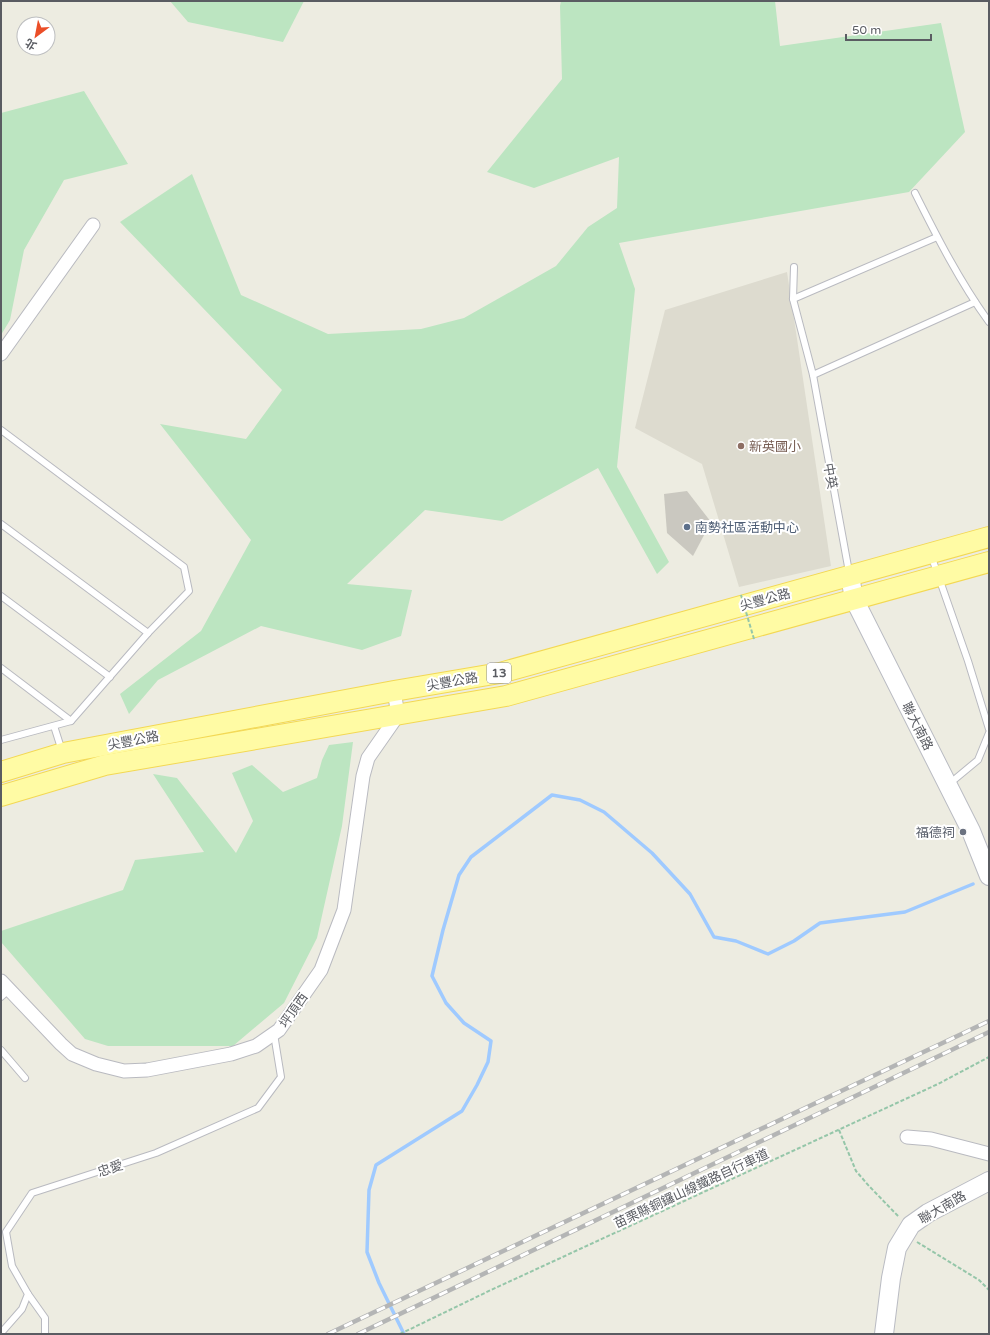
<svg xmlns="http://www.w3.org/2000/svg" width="990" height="1335" viewBox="0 0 990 1335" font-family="'Varela Round','Noto Sans TC',sans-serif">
<rect width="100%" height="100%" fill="#edece1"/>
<!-- education -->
<path fill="#dddbcf" d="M787 272 831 566 739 587 702 464 635 428 665 310Z"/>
<!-- green -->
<g fill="#bce5c1">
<path d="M170 1H304L283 42 188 22Z"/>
<path d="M561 1H775L780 46 941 23 965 132 909 192 619 243 635 289 617 467 669 562 657 574 598 468 502 521 425 510 347 584 412 590 401 636 362 650 261 626 158 680 129 714 120 694 201 631 251 540 160 424 246 439 282 390 120 222 192 174 241 295 328 334 421 329 464 318 556 266 588 227 617 208 619 157 534 188 487 172 562 79 560 6Z"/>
<path d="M84 91 128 164 64 180 24 250 10 320 1 335V113Z"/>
<path d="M353 742 342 826 317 938 284 1003 233 1046H108L85 1039 1 942V931L123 890 135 860 204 852 153 774 177 778 236 853 253 821 232 773 252 765 283 792 317 778 322 760 329 745Z"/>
</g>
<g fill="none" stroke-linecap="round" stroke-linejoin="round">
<!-- stream -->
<path stroke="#9fcaff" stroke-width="3.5" d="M404 1334 379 1283 367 1252 369 1190 376 1165 462 1111 477 1085 488 1062 491 1041 464 1023 446 1003 432 976 443 930 459 875 471 857 552 795 580 800 604 812 652 853 690 894 714 937 736 941 768 954 794 941 820 923 905 912 973 884"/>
</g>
<!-- building -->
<path fill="#cac8c0" d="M687 491 711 522 693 556 667 533 664 494Z"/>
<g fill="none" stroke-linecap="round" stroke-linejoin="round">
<!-- lane casing -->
<g stroke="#b9bac0" stroke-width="8">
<g id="lane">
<path d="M915 193C937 237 960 282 989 322"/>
<path d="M794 267 793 299 813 375 849 572"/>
<path d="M793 299 937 237"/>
<path d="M813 375 975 302"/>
<path d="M1 430 184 567 189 591 148 633 71 721 1 740"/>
<path d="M1 524 148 633"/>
<path d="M931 555 968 661 989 729"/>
<path d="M1 596 110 677"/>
<path d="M1 668 71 721"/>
<path d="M54 726 62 751"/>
<path d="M949 784 978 760 989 733"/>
<path d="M1 997 9 990"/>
<path d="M1 1050 25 1078"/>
<path d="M28 1294 45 1318V1334"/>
<path d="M1 1333 22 1309 28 1294 12 1266 6 1232 32 1193 156 1153 258 1108 281 1077 274 1034"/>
</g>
</g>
<!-- street casing -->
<g stroke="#b9bac0" stroke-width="15">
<g id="street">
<path d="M1 354 93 225"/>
<path d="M1 981 61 1044 72 1054 96 1064 124 1071 147 1070 231 1054 256 1046 279 1030 321 970 344 910 363 776 368 758 398 715 394 691"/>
<path d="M907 1137 931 1139 989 1154"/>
</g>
</g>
<!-- secondary casing -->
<g stroke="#babcc3" stroke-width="20">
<g id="secondary">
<path d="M850 576 854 599 971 831 989 876"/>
<path d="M884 1334 891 1278 897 1248 911 1225 928 1213 989 1181"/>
</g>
</g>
<!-- primary casing -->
<g stroke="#f3d854" stroke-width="22">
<g id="primary">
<path d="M1 772 63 753 394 691 500 673 989 537"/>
<path d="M1 796 105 765 506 696 989 562"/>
</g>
</g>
<!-- path -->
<g stroke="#95c6a9" stroke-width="2" stroke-dasharray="4 2" stroke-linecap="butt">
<path d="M839 1130 856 1171 869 1186 899 1217"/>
<path d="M917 1242 979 1280 989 1290"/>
<path d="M400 1334 491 1290 938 1084 989 1057"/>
</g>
<!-- lane -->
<use href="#lane" stroke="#fff" stroke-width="6"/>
<!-- street -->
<use href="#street" stroke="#fff" stroke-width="13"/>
<!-- secondary -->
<use href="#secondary" stroke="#fff" stroke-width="18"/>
<!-- primary -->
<use href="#primary" stroke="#fffba4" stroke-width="20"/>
<!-- rail casing -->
<g stroke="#b4b5b5" stroke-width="4.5">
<g id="rail">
<path d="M328 1334 989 1021"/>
<path d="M358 1334 989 1032"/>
</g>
</g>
<!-- rail -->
<use href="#rail" stroke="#fff" stroke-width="3" stroke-dasharray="9" stroke-linecap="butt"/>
<!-- path-bridge -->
<path stroke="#95c6a9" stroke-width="2" stroke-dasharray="4 2" stroke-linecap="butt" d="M741 595 754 639"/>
</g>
<!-- markers -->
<circle fill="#8d6e63" stroke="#fff" stroke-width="1.5" cx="741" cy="446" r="4"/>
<circle fill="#5c6f8a" stroke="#fff" stroke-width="1.5" cx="687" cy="527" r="4"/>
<circle fill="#6b7280" stroke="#fff" stroke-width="1.5" cx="963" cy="832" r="4"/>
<g text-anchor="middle" stroke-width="4" stroke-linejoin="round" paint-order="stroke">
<!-- shield labels -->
<rect fill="#fff" stroke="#8c8d91" stroke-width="1" x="487" y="663" width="24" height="20" rx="3"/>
<g font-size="12" font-weight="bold" fill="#5a5c62">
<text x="499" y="677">13</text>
</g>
<!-- education labels -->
<g font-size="13" fill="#785e54" stroke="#fff" text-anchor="start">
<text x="749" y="451">新英國小</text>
</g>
<!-- street labels -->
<g font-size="13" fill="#5a5c62" stroke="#fff">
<text transform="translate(831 476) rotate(80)" y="5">中英</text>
<text transform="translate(765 599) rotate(-15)" y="5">尖豐公路</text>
<text transform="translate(452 681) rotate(-10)" y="5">尖豐公路</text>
<text transform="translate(918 726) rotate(63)" y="5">聯大南路</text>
<text transform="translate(133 740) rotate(-11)" y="5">尖豐公路</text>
<text transform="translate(293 1010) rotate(-55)" y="5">坪頂西</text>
<text transform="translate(110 1168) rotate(-18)" y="5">忠愛</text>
<text transform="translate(691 1188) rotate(-25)" y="5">苗栗縣銅鑼山線鐵路自行車道</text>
<text transform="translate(942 1207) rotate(-30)" y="5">聯大南路</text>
</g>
<!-- service labels -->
<g font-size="13" fill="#4e5e75" stroke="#fff" text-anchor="start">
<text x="695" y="532">南勢社區活動中心</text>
</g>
<!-- worship labels -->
<g font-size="13" fill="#5b616d" stroke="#fff" text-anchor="end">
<text x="955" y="837">福德祠</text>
</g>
</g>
<!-- border -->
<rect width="990" height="1335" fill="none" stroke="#5a5c62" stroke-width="4"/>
<!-- north arrow -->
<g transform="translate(36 36) rotate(212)"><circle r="19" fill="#ffffff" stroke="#bdbec0"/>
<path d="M0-3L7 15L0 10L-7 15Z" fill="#eb4e28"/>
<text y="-6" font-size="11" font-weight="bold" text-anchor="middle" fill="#5a5c62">北</text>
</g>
<!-- scale -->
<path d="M846 34v6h85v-6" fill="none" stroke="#5a5c62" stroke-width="2"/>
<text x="852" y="34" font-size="12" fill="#5a5c62" stroke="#ffffff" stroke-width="3" paint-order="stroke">50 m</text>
</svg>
